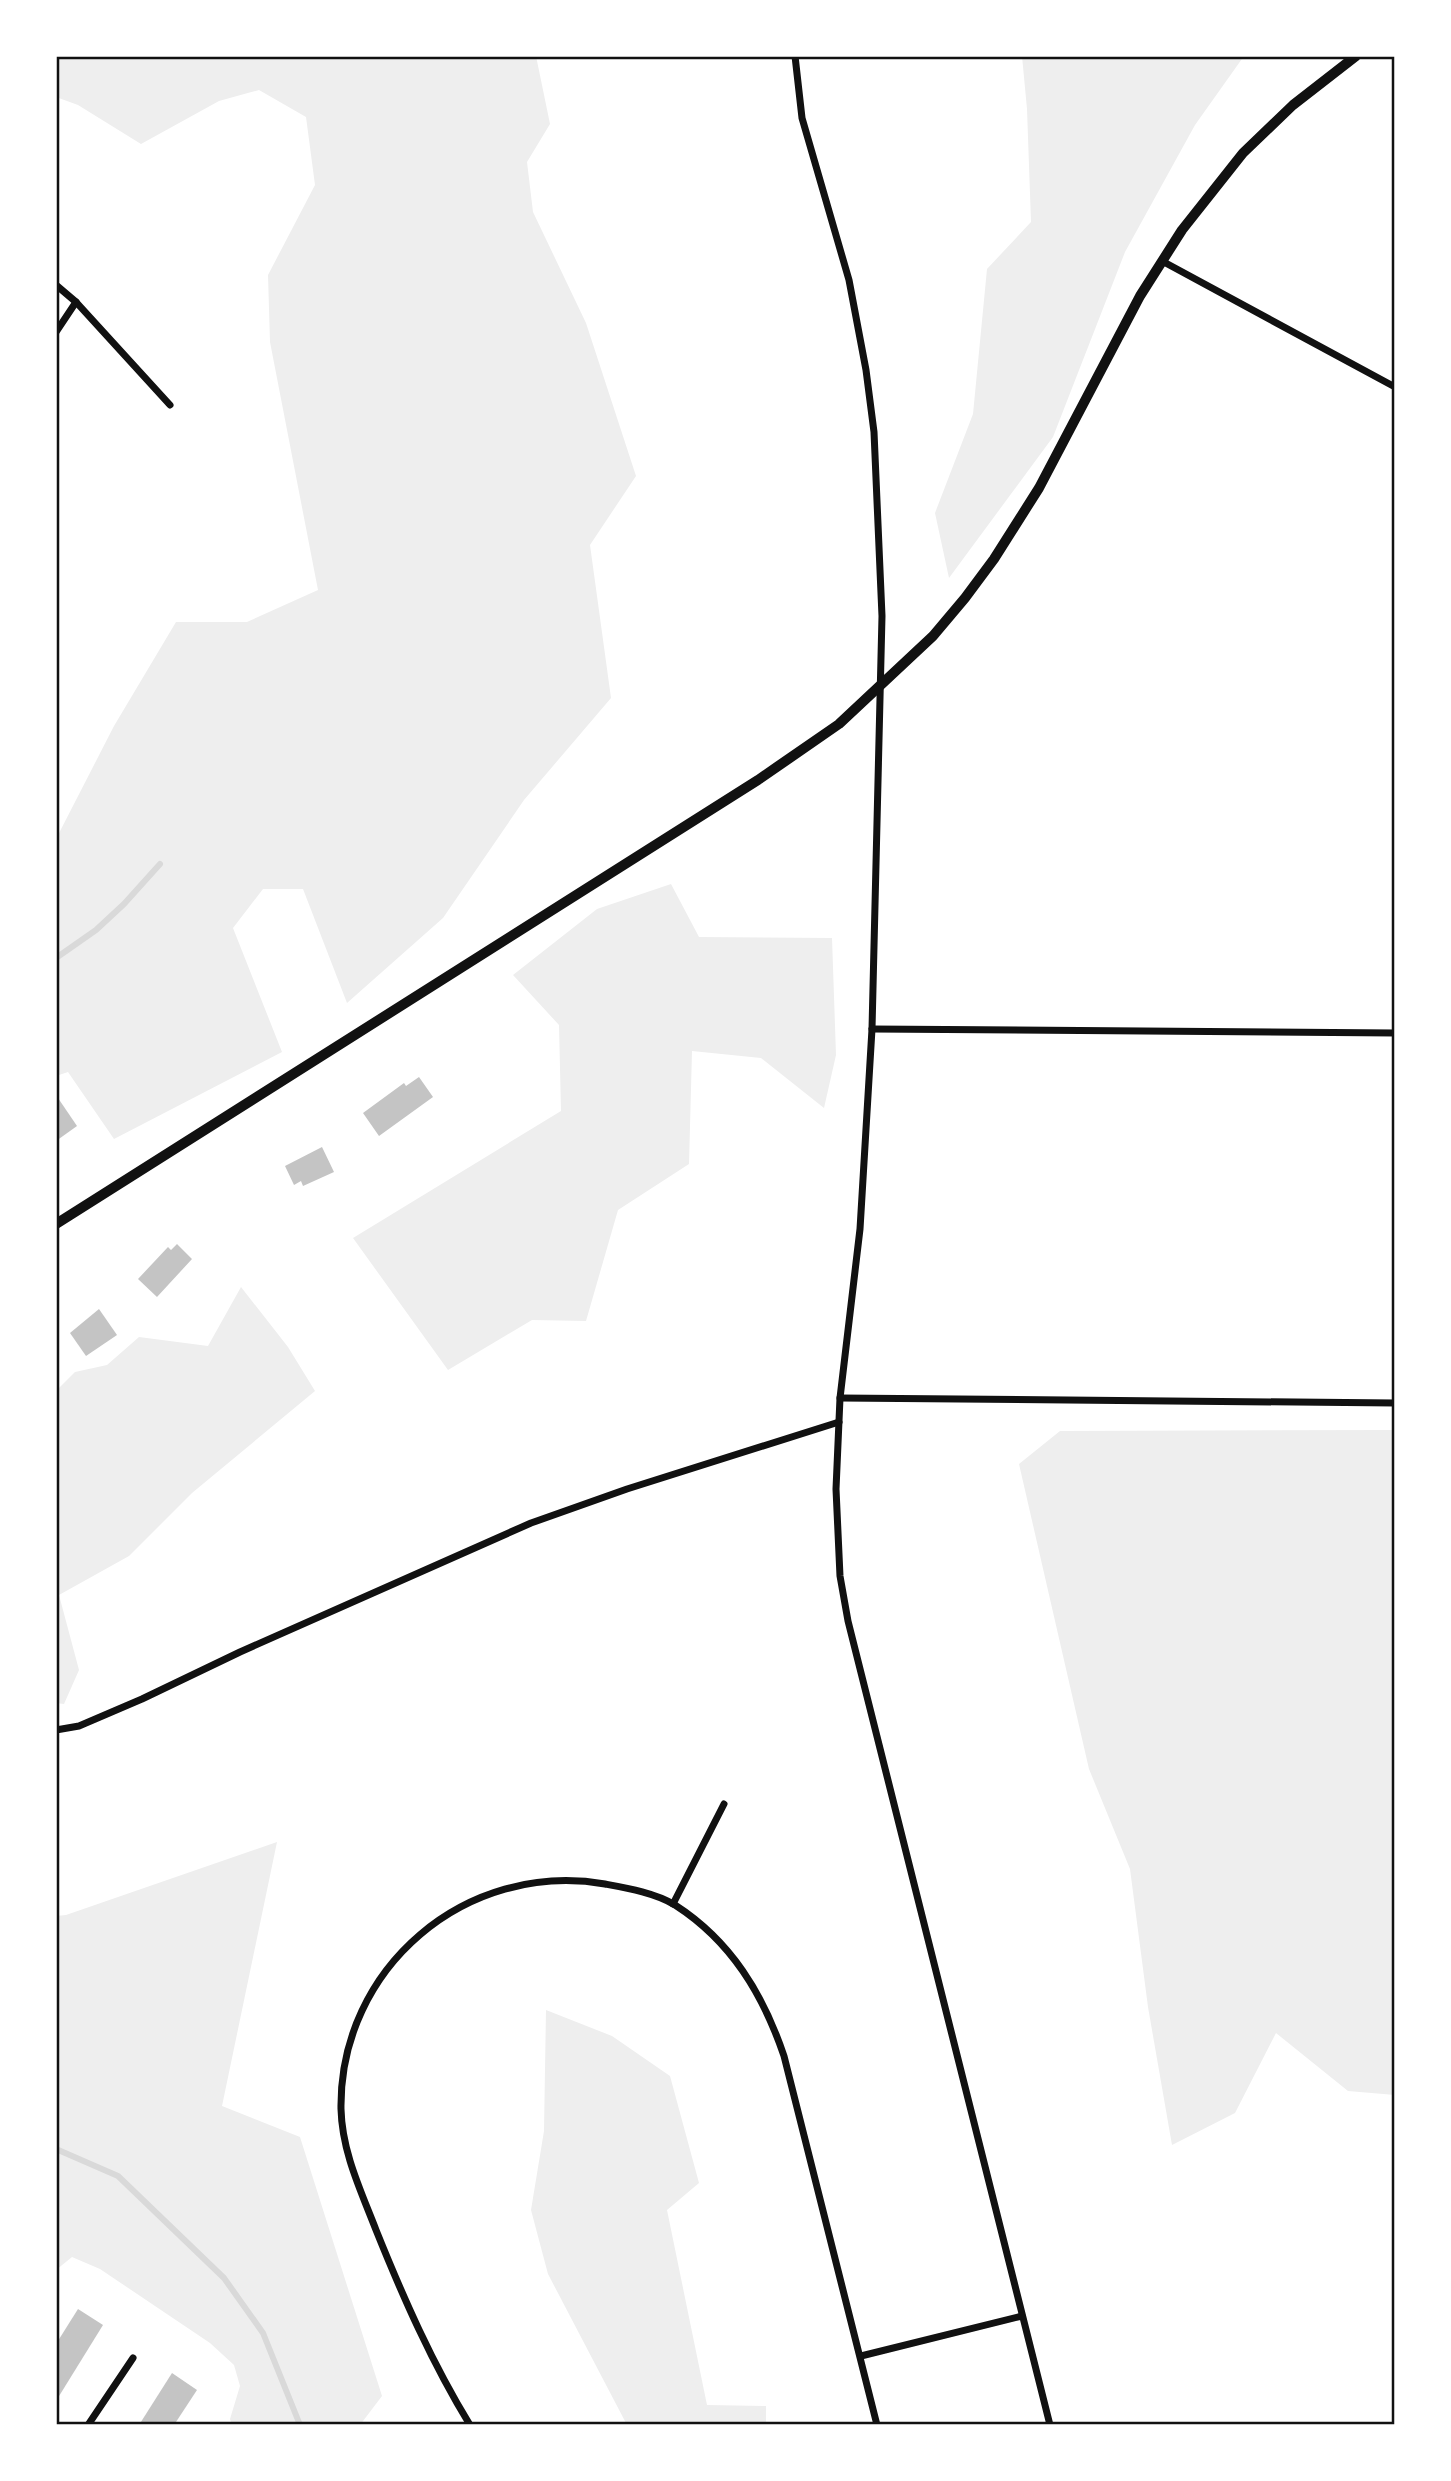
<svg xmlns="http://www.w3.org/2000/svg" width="1451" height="2481" viewBox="0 0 1451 2481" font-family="'Golos Text',sans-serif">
<rect width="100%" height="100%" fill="#fff"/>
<!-- green -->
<g fill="#eee">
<path d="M56 56H536L550 124 527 162 533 212 586 323 636 476 590 545 611 698 524 800 443 918 347 1003 303 889H263L233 928 282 1052 114 1139 68 1072 56 1076V839L114 726 176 622H247L318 590 270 342 268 275 315 185 306 117 259 90 219 101 141 144 78 105 56 97Z"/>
<path d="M1022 56H1244L1195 125 1125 252 1053 437 949 578 935 513 973 414 987 269 1031 222 1027 109Z"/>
<path d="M671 884 699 937 832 938 836 1055 824 1108 761 1058 692 1051 689 1164 618 1210 586 1321 532 1320 448 1370 353 1238 561 1111 559 1025 513 975 597 909Z"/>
<path d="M241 1287 288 1347 315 1391 192 1493 129 1556 59 1595 79 1670 64 1704 56 1703V1391L75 1372 107 1365 139 1337 208 1346Z"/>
<path d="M1395 1430V2095L1348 2091 1276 2033 1235 2113 1172 2145 1148 2007 1130 1869 1089 1769 1019 1464 1060 1431Z"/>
<path d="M277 1842 222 2106 300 2137 382 2396 360 2425H232L230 2419 240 2386 234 2365 210 2343 100 2269 72 2257 56 2270V1916L66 1915Z"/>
<path d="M546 2010 612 2036 670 2076 699 2183 667 2210 707 2405 766 2406V2425H627L548 2274 531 2210 544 2131Z"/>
</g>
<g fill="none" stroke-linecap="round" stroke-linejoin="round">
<!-- stream -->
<g stroke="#d9d9d9" stroke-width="6">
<path d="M56 958 96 930 124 904 160 864"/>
<path d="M56 2149 118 2176 224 2278 263 2333 300 2425"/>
</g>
</g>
<!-- building -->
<g fill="#c4c4c4">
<path d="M419 1077 433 1097 379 1136 363 1113 404 1083 406 1086Z"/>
<path d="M58 1098 77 1126 56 1141V1099Z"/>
<path d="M322 1147 334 1172 303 1186 301 1181 294 1185 285 1166Z"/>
<path d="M177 1244 192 1259 157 1297 138 1279 168 1247 171 1250Z"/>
<path d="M99 1309 117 1335 86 1356 70 1333Z"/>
<path d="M78 2309 103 2325 56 2401V2344Z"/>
<path d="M172 2373 197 2390 174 2425H139Z"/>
</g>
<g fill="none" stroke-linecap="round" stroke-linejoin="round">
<!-- minor -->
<g stroke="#111" stroke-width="7">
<path d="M795 56 802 118 849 280 866 370 874 432 882 616 872 1029 860 1229 840 1398 836 1489 840 1576 848 1621 1050 2425"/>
<path d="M1162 261 1395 387"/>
<path d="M56 285 76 302 170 405"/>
<path d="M56 332 76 302"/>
<path d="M872 1029 1395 1033"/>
<path d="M840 1398 1395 1403"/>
<path d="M56 1730 79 1726 142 1699 240 1652 531 1523 627 1489 839 1422"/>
<path d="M673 1904 724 1804"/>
<path d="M861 2356 1022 2316"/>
<path d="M88 2425 133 2358"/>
<path d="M470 2425C432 2363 403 2297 376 2230 361 2191 342 2152 341 2109 339 1968 466 1860 605 1884 627 1888 656 1893 675 1905 731 1941 763 1994 784 2056L877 2425"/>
</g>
<!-- tertiary -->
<path stroke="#111" stroke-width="10" d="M56 1224 758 780 839 724 933 636 965 598 994 559 1039 488 1140 296 1182 230 1243 153 1293 105 1356 56"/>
</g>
<!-- border -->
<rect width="1451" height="2481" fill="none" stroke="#ffffff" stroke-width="116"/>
<rect x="58" y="58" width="1335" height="2365" fill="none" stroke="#111" stroke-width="2.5"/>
</svg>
